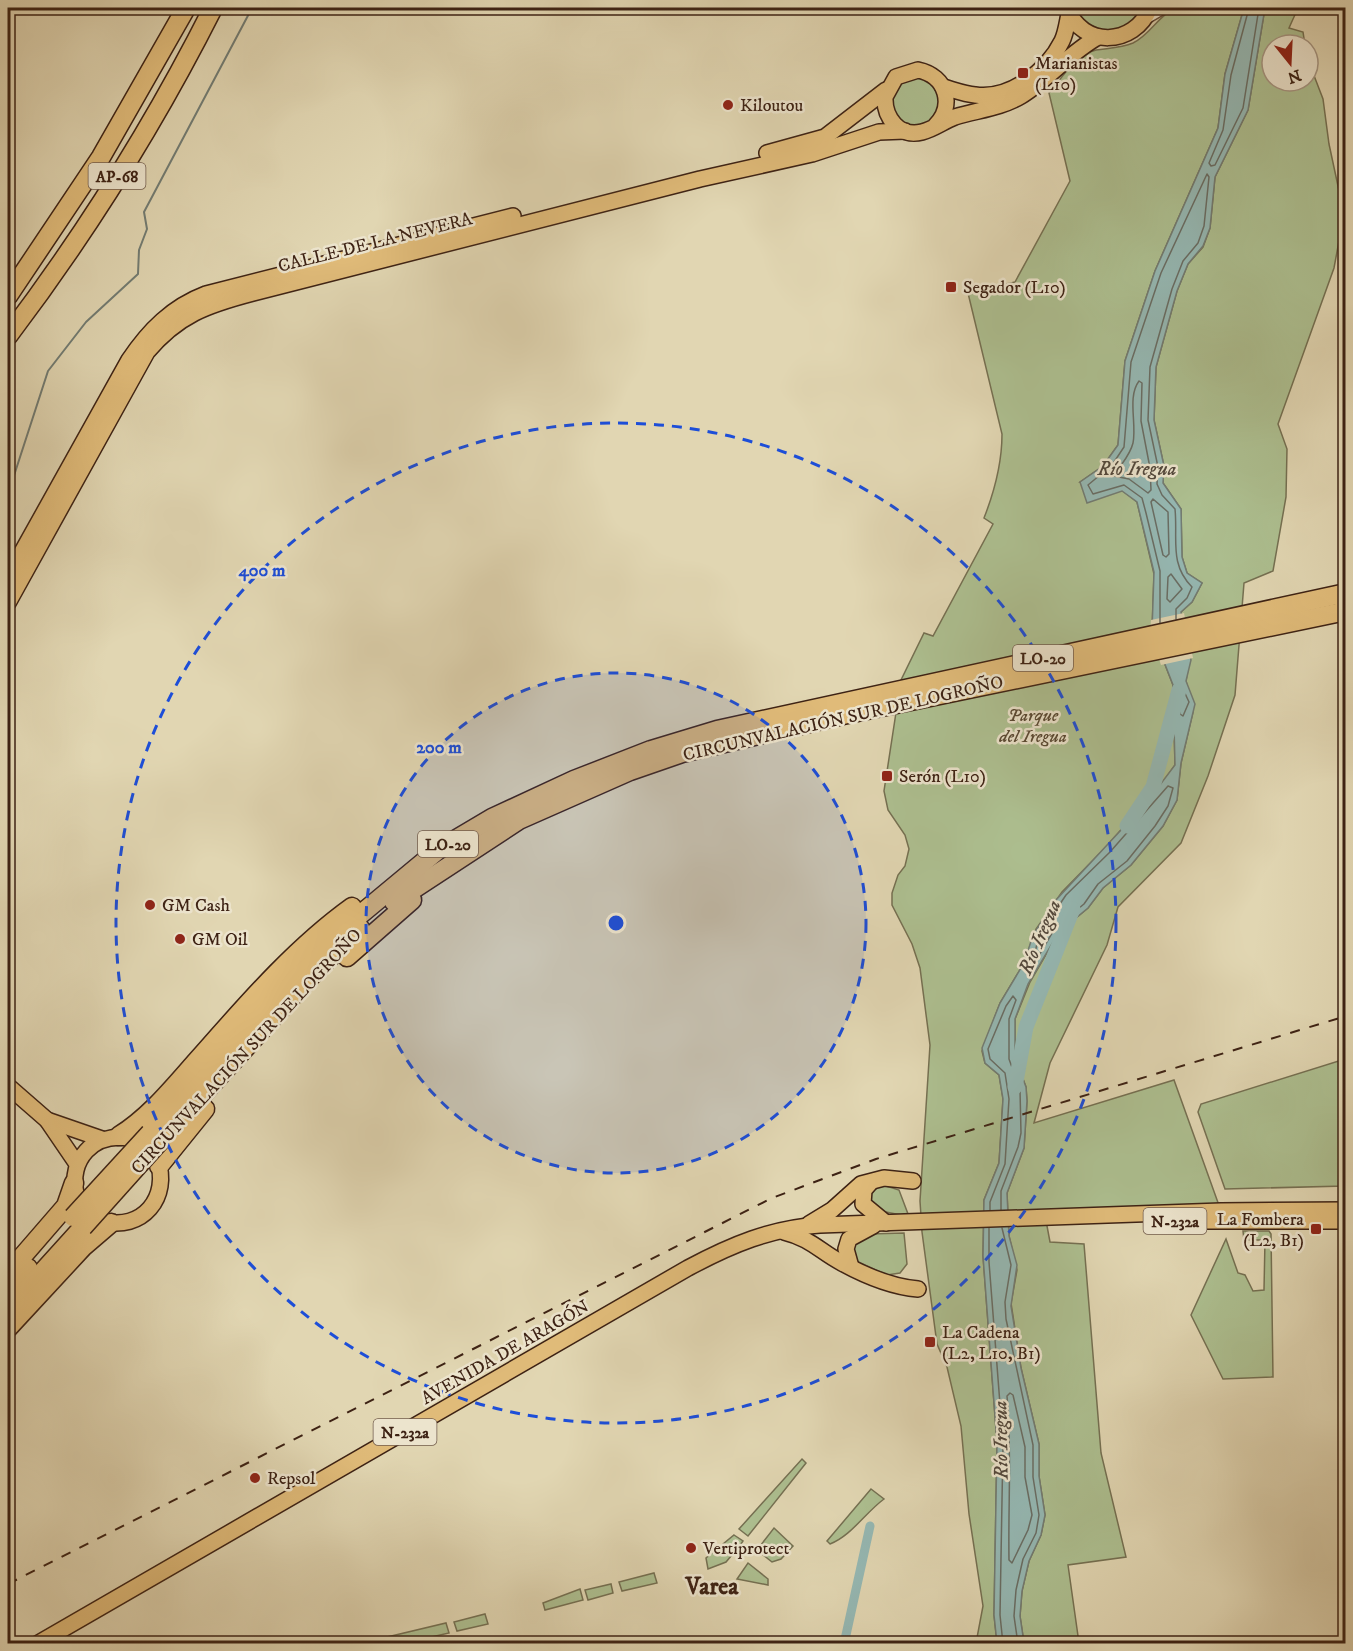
<svg xmlns="http://www.w3.org/2000/svg" width="1353" height="1651" viewBox="0 0 1353 1651" font-family="'IM FELL DW Pica',serif">
<rect width="100%" height="100%" fill="#e1d6b2"/>
<filter id="stains"><feTurbulence type="fractalNoise" baseFrequency=".00333" numOctaves="4"/><feColorMatrix values="0 0 0 0 .2 0 0 0 0 .09 0 0 0 0 .02 0 0 0 .5 -.17"/></filter>
<radialGradient id="worn" r=".72"><stop offset=".6" stop-color="#630" stop-opacity="0"/><stop offset="1" stop-color="#630" stop-opacity=".3"/></radialGradient>
<!-- green -->
<g fill="#adbf90" stroke="#757052" stroke-width="1.5">
<path d="M1074 8H1143C1126 41 1093 36 1074 8Z"/>
<path d="M1175 8H1244L1225 74 1218 128 1155 271 1125 361 1118 445 1103 466 1080 482 1123 491 1137 502 1154 574 1152 631 1173 685 1175 765 1164 781 1105 848 1062 892 1036 929 1024 963 1000 1003 982 1051 985 1063 999 1075 1003 1099 999 1163 984 1200 983 1256 997 1443 994 1615 997 1643H976L983 1606 969 1514 961 1426 947 1367 937 1344 922 1232 920 1201 930 1045 920 968 912 944 892 905V893L898 875 905 866 909 849 905 835 888 810 884 791 901 680 924 633 933 636 993 524 984 518C995 490 1002 464 1002 434L968 293 1015 282 1070 181 1049 93C1062 78 1075 55 1096 50 1109 48 1121 48 1133 43 1150 35 1158 16 1175 8Z"/>
<path d="M1265 8H1298L1289 28 1303 32 1305 45H1272V81H1308V60L1323 99 1329 144 1344 214 1334 268 1278 424 1287 449 1286 497 1273 571 1244 583 1235 695 1208 776 1181 843 1118 907 1107 945 1050 1063 1034 1123 1174 1080 1221 1211 1044 1210 1050 1242 1084 1244 1101 1453 1126 1557 1068 1565 1079 1643H1024L1020 1616 1022 1591 1029 1561 1041 1535 1045 1515 1039 1476V1444L1021 1368 1011 1303 1017 1270 1009 1236 1007 1193 1024 1148 1027 1101 1026 1087 1015 1058V1019L1030 982 1059 932 1088 908 1103 888 1131 865 1163 826 1177 800 1181 763 1193 712 1186 681 1190 657 1181 612 1192 602 1202 583 1187 573 1182 557 1181 509 1163 483 1164 466 1154 420 1156 367 1177 291 1188 264 1203 247 1210 228 1215 177 1248 110Z"/>
<circle cx="916" cy="102" r="24"/>
<path d="M1345 1059V1186L1225 1189 1198 1112 1201 1104Z"/>
<path d="M883 1185 899 1190 908 1214 901 1215 876 1210 868 1195 877 1187Z"/>
<path d="M1243 1231H1269L1271 1234 1273 1377 1223 1379 1191 1315 1226 1239 1238 1273 1245 1275 1253 1291 1264 1290 1265 1240H1244Z"/>
<path d="M904 1233 907 1264 900 1273 887 1275 854 1260 852 1245 869 1234Z"/>
<path d="M802 1459 806 1463 748 1536 739 1529Z"/>
<path d="M871 1489 884 1499C865 1513 851 1536 830 1544L827 1541Z"/>
<path d="M774 1528 793 1546 781 1559 772 1562 757 1550Z"/>
<path d="M734 1535 743 1541 741 1544 726 1562 708 1569 706 1558Z"/>
<path d="M748 1563 768 1579V1585L737 1579Z"/>
<path d="M654 1573 657 1583 622 1591 619 1582Z"/>
<path d="M611 1584 613 1593 588 1600 585 1590Z"/>
<path d="M580 1589 583 1600 545 1610 543 1603Z"/>
<path d="M485 1614 488 1624 457 1631 454 1622Z"/>
<path d="M446 1623 449 1633 405 1643H362Z"/>
</g>
<!-- water -->
<path fill="#95b8b3" stroke="#727c73" stroke-width="1.5" d="M1244 8H1265L1248 110 1215 177 1210 228 1203 246 1188 264 1177 291 1156 367 1154 420 1164 466 1163 483 1181 509 1182 557 1187 573 1202 583 1192 602 1181 612 1191 660 1186 681 1195 704 1181 763 1177 800 1163 826 1131 865 1103 888 1088 908 1059 932 1028 984 1015 1019V1058L1026 1087 1027 1101 1024 1148 1007 1193 1009 1236 1017 1265 1011 1306 1021 1368 1039 1444V1476L1045 1515 1041 1535 1029 1561 1022 1591 1020 1616 1024 1643H997L994 1615 997 1443 983 1256 984 1200 999 1163 1003 1099 999 1075 985 1063 982 1048 1000 1003 1024 963 1033 935 1056 900 1147 802 1175 765 1173 685 1152 631 1154 572 1137 502 1122 491 1087 503 1080 482 1103 466 1118 445 1125 361 1155 271 1218 128 1225 74Z"/>
<!-- pier -->
<path fill="#e1d6b2" d="M1184 613 1193 658 1161 665 1150 632 1151 620Z"/>
<g fill="none" stroke-linecap="round" stroke-linejoin="round">
<!-- shore -->
<g stroke="#696d64" stroke-width="1.5">
<path d="M1249 8 1231 75 1223 130 1209 163 1211 166 1215 165 1243 108 1259 8"/>
<path d="M1139 381 1142 383 1141 421 1150 468 1151 490 1148 493 1129 479 1114 476C1120 465 1130 456 1133 443 1137 424 1127 397 1139 381Z"/>
<path d="M1153 499 1168 512 1169 554 1166 557 1163 555 1151 502Z"/>
<path d="M1171 574 1182 589 1170 602 1167 599 1168 577Z"/>
<path d="M1160 623V571L1146 513 1142 498 1124 485 1093 494 1088 485 1112 465 1124 447 1131 362 1161 273 1207 174 1209 177 1204 226 1198 243 1183 261 1172 289 1150 367 1148 420 1158 467 1157 484 1162 495 1175 509C1178 539 1169 564 1192 587L1187 598 1176 609V619"/>
<path d="M1183 689 1189 702 1183 716 1180 714V690Z"/>
<path d="M1168 786 1173 788 1168 806 1155 826 1127 861 1098 884 1084 904 1055 928 1038 957H1034L1039 935 1066 895 1110 852Z"/>
<path d="M990 1210V1202L1005 1164 1009 1099 1005 1073 990 1059 988 1049 1006 1006 1013 996 1016 1000 1009 1019V1059L1020 1090 1021 1133 1018 1147 1001 1191V1210"/>
<path d="M989 1228V1262L1003 1443 1000 1615 1003 1644"/>
<path d="M1002 1228 1011 1265 1005 1302 1006 1319 1033 1445V1477L1039 1515 1036 1533 1023 1559 1016 1590 1014 1616 1018 1644"/>
<path d="M1010 1393 1013 1395 1025 1447V1477L1032 1515 1028 1530 1012 1563 1009 1560C1008 1505 1012 1451 1007 1396Z"/>
</g>
<!-- stream -->
<path stroke="#727c73" stroke-width="2" d="M8 494 48 371 86 322 138 274 139 250 147 229 144 212 252 8"/>
<!-- canal -->
<path stroke="#95b8b3" stroke-width="9" d="M844 1644 870 1526"/>
<!-- river -->
<g stroke="#95b8b3" stroke-width="15">
<path d="M1127 826 1153 787 1179 690"/>
<path d="M1015 1087 1026 1027 1073 909"/>
</g>
<!-- minor casing -->
<g stroke="#664f3c" stroke-width="15">
<path id="minor" d="M1145 18 1162 8"/>
</g>
<!-- major casing -->
<g stroke="#3d2214" stroke-width="18">
<g id="major">
<path d="M1067 8C1082 48 1134 47 1150 8"/>
<path d="M943 87C954 90 965 94 975 95 1010 100 1047 71 1062 41 1066 33 1067 23 1069 14"/>
<path d="M935 126C955 106 947 76 918 70L896 77 885 97C884 117 899 138 922 132 934 129 944 121 955 117 978 110 1001 108 1021 96 1049 79 1069 53 1098 37"/>
<path d="M767 153 825 137 886 90"/>
<path d="M8 577 129 360C149 330 172 307 206 294L513 216"/>
<path d="M8 603 147 352C178 315 207 305 253 293L700 179 812 154 879 132 905 131"/>
<path d="M8 1086 47 1120 77 1164"/>
<path d="M47 1120 102 1139"/>
<path d="M871 1182 864 1190 863 1204 886 1223"/>
<path d="M76 1194C69 1159 93 1133 128 1138"/>
<path d="M102 1221C142 1232 171 1197 157 1159"/>
<path d="M1195 1221H1346"/>
<path d="M809 1224 832 1210 861 1184 884 1178 913 1181"/>
<path d="M784 1232C812 1239 819 1251 842 1263 864 1275 893 1287 918 1289"/>
<path d="M851 1267 846 1249 849 1239 873 1226"/>
<path d="M37 1644 688 1268C731 1245 771 1228 820 1225L1221 1211 1346 1210"/>
</g>
</g>
<!-- highway casing -->
<g stroke="#3d2214" stroke-width="21">
<g id="highway">
<path d="M8 296 101 157 186 8"/>
<path d="M8 336C86 233 155 123 213 8"/>
<path d="M394 902 519 820 630 771 682 753 843 715 1346 611"/>
<path d="M347 957 412 900"/>
<path d="M150 1133 314 953 438 850 492 818 574 780 651 750 717 730 1346 593"/>
<path d="M119 1136C151 1116 175 1085 201 1056 247 1004 295 948 352 907"/>
<path d="M160 1141 311 976 360 928"/>
<path d="M159 1166 205 1109"/>
<path d="M8 1273 66 1206 74 1183"/>
<path d="M8 1290 28 1268"/>
<path d="M8 1310 83 1227"/>
<path d="M8 1328 83 1247 111 1223"/>
</g>
</g>
<!-- minor -->
<use href="#minor" stroke="#ece4cd" stroke-width="12"/>
<!-- major -->
<use href="#major" stroke="#e0bb79" stroke-width="15"/>
<!-- highway -->
<use href="#highway" stroke="#e0bb79" stroke-width="18"/>
<!-- rail -->
<path stroke="#3d2214" stroke-width="2" stroke-dasharray="10 10" stroke-linecap="butt" d="M8 1584 772 1198 876 1159 1346 1016"/>
<!-- highway-bridge casing -->
<g stroke="#3d2214" stroke-width="21" stroke-linecap="butt">
<g id="highway-bridge">
<path d="M73 1217 150 1133"/>
<path d="M83 1227 160 1141"/>
</g>
</g>
<!-- highway-bridge -->
<use href="#highway-bridge" stroke="#e0bb79" stroke-width="18"/>
</g>
<!-- distance rings -->
<circle cx="616" cy="923" r="250" fill="#1d4ed8" fill-opacity=".12"/>
<g fill="none" stroke="#1d4ed8" stroke-width="3" stroke-dasharray="10 8">
<circle cx="616" cy="923" r="250"/>
<circle cx="616" cy="923" r="500"/>
</g>
<!-- markers -->
<g fill="#8f2418" stroke="#ece4cd" stroke-width="2">
<rect x="1017" y="67" width="12" height="12" rx="3"/>
<circle cx="728" cy="105" r="6"/>
<rect x="945" y="281" width="12" height="12" rx="3"/>
<rect x="881" y="770" width="12" height="12" rx="3"/>
<circle cx="150" cy="905" r="6"/>
<circle cx="180" cy="939" r="6"/>
<rect x="1310" y="1223" width="12" height="12" rx="3"/>
<rect x="924" y="1336" width="12" height="12" rx="3"/>
<circle cx="255" cy="1478" r="6"/>
<circle cx="691" cy="1548" r="6"/>
</g>
<g text-anchor="middle" stroke-width="5" stroke-linejoin="round" paint-order="stroke">
<!-- shield labels -->
<g fill="#ece4cd" stroke="#725c4c" stroke-width="1.5">
<rect x="88.5" y="163" width="57" height="26" rx="4.5"/>
<rect x="1013" y="645" width="60" height="26" rx="4.5"/>
<rect x="418" y="831" width="60" height="26" rx="4.5"/>
<rect x="1143.5" y="1208" width="63" height="26" rx="4.5"/>
<rect x="373.5" y="1419" width="63" height="26" rx="4.5"/>
</g>
<g font-size="16" font-weight="bold" fill="#3d2214">
<text x="117" y="182">AP-68</text>
<text x="1043" y="664">LO-20</text>
<text x="448" y="850">LO-20</text>
<text x="1175" y="1227">N-232a</text>
<text x="405" y="1438">N-232a</text>
</g>
<!-- poi labels -->
<g font-size="18" fill="#3d2214" stroke="#ece4cd" text-anchor="start">
<text x="1035" y="69">Marianistas<tspan x="1035" dy="21">(L10)</tspan></text>
<text x="740" y="111">Kiloutou</text>
<text x="963" y="293">Segador (L10)</text>
<text x="899" y="782">Serón (L10)</text>
<text x="162" y="911">GM Cash</text>
<text x="192" y="945">GM Oil</text>
<text x="1304" y="1225" text-anchor="end">La Fombera<tspan x="1304" dy="21">(L2, B1)</tspan></text>
<text x="942" y="1338">La Cadena<tspan x="942" dy="21">(L2, L10, B1)</tspan></text>
<text x="267" y="1484">Repsol</text>
<text x="703" y="1554">Vertiprotect</text>
</g>
<!-- street labels -->
<g font-size="18" fill="#3d2214" stroke="#ece4cd">
<text transform="translate(375 242) rotate(-14)" y="6">CALLE DE LA NEVERA</text>
<text transform="translate(843 718) rotate(-13)" y="6">CIRCUNVALACIÓN SUR DE LOGROÑO</text>
<text transform="translate(246 1051) rotate(-47)" y="6">CIRCUNVALACIÓN SUR DE LOGROÑO</text>
<text transform="translate(505 1352) rotate(-30)" y="6">AVENIDA DE ARAGÓN</text>
</g>
<!-- park labels -->
<g font-size="18" font-style="italic" fill="#594933" stroke="#ece4cd">
<text x="1033" y="721">Parque<tspan x="1033" dy="21">del Iregua</tspan></text>
</g>
<!-- water labels -->
<g font-size="20" font-style="italic" fill="#53483c" stroke="#ece4cd">
<text x="1137" y="475">Río Iregua</text>
<text transform="translate(1039 937) rotate(-67)" y="7">Río Iregua</text>
<text transform="translate(1000 1440) rotate(-91)" y="7">Río Iregua</text>
</g>
<!-- district labels -->
<g font-size="24" font-weight="bold" fill="#3d2214" stroke="#ece4cd">
<text x="712" y="1594">Varea</text>
</g>
</g>
<circle cx="616" cy="923" r="9" fill="#1d4ed8" stroke="#ece4cd" stroke-width="3"/>
<g font-size="18" text-anchor="middle" font-weight="bold" fill="#1d4ed8" stroke="#ece4cd" stroke-width="5" stroke-linejoin="round" paint-order="stroke">
<text x="262" y="576">400 m</text>
<text x="439" y="753">200 m</text>
</g>
<!-- margin -->
<rect width="1353" height="1651" fill="none" stroke="#e1d6b2" stroke-width="30"/>
<rect x="9" y="9" width="1335" height="1633" fill="none" stroke="#3d2214" stroke-width="3"/>
<rect x="15" y="15" width="1323" height="1621" fill="none" stroke="#3d2214" stroke-width="1.5"/>
<!-- north arrow -->
<g transform="translate(1290 63) rotate(162)"><circle r="28" fill="#ece4cd" stroke="#a69683" stroke-width="1.5"/>
<path d="M0-4.5L10 22L0 15L-10 22Z" fill="#8f2418"/>
<text y="-9" font-size="16" font-weight="bold" text-anchor="middle" fill="#3d2214">N</text>
</g>
<rect width="100%" height="100%" filter="url(#stains)"/>
<rect width="100%" height="100%" fill="url(#worn)"/>
</svg>
